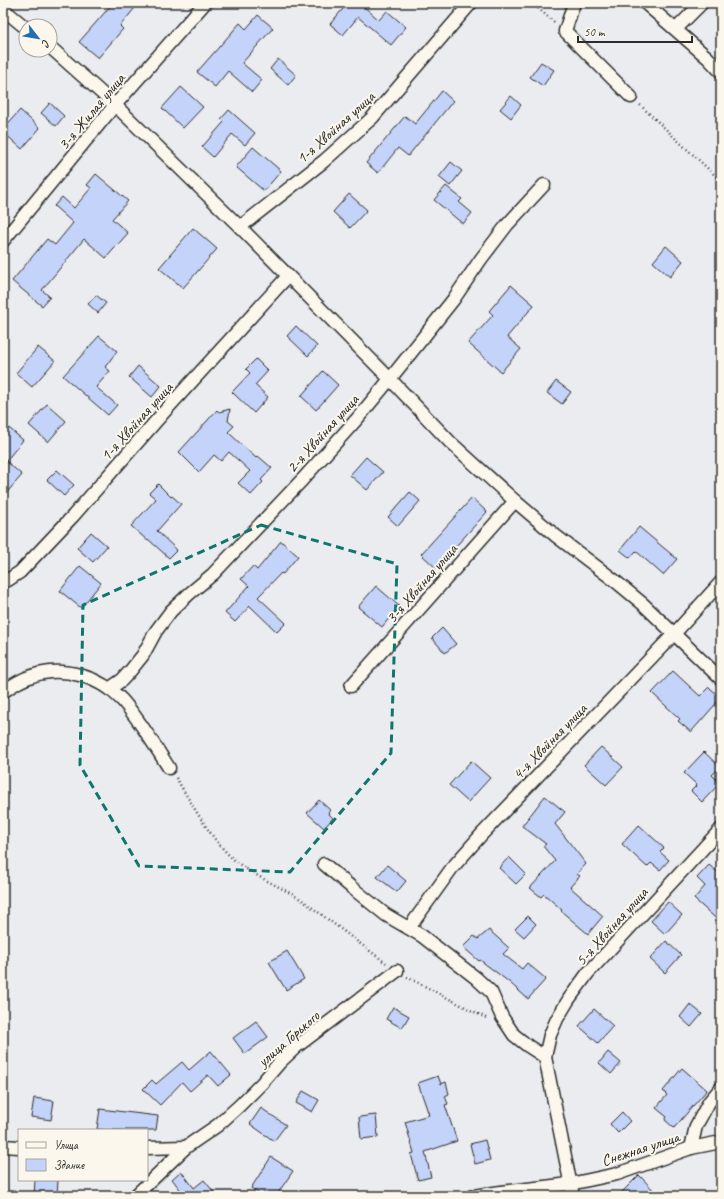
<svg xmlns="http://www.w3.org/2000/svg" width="724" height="1199" viewBox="0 0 724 1199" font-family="Caveat,sans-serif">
<rect width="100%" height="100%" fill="#eaecf0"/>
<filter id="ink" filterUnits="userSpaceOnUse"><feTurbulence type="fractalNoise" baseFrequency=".025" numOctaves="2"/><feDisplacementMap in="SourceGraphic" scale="8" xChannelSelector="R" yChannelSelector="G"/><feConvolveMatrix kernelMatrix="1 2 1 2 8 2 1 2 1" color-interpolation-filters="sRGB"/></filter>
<g filter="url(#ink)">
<!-- building -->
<g fill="#c4d3f9" stroke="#2b2b2b">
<path d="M113 3H139L120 26 123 29 98 58 79 42Z"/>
<path d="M348 3H360L379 20 387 11 406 27 391 45 358 17 343 35 330 24Z"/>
<path d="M258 15 273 28 242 63 262 80 252 92 228 71 215 87 197 72 240 23 246 29Z"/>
<path d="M278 59 296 75 288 85 270 69Z"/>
<path d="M541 62 554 70 543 86 530 77Z"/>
<path d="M181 87 203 107 183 128 162 108Z"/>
<path d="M442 91 453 101 408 156 398 148 378 173 366 163 405 116 415 124Z"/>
<path d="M511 96 521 105 511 118 500 109Z"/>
<path d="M50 103 64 116 56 126 41 113Z"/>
<path d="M20 110 40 128 22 149 3 132V129Z"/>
<path d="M229 110 255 133 245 145 232 134 213 157 202 147 224 122 221 119Z"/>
<path d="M253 147 281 171 264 191 236 167Z"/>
<path d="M451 162 462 171 450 186 439 177Z"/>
<path d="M96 174 128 201 112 219 128 233 106 258 84 239 42 290 50 297 42 306 12 281 47 239 55 245 73 223 54 206 62 197 74 208 91 188 87 185Z"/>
<path d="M446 186 462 199 459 202 472 213 463 224 434 200Z"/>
<path d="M349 194 367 210 350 228 333 212Z"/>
<path d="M193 228 217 249 183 288 159 268Z"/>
<path d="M666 246 683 261 670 277 653 262Z"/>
<path d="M511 285 534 305 507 337 521 349 501 372 468 343 493 315 489 311Z"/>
<path d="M96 295 106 303 98 313 88 304Z"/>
<path d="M296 326 317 346 308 356 287 336Z"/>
<path d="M99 336 117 351 105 367 110 371 96 387 117 405 108 415 63 376Z"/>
<path d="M38 347 55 361 32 387 16 373Z"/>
<path d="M256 359 268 371 255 385 268 397 254 413 232 392 250 373 246 369Z"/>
<path d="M138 366 161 386 152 397 129 377Z"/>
<path d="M323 371 338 385 316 410 301 396Z"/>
<path d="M556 381 571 392 562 404 547 393Z"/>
<path d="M47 404 66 421 48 442 29 425Z"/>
<path d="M230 409 228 421 234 426 228 432 256 458 258 456 272 468 261 480 263 482 251 495 238 483 250 471 229 452 221 461 214 455 199 472 179 452 217 410 219 412Z"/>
<path d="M3 423 23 440 6 461 22 475 3 497Z"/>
<path d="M366 457 383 472 367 490 350 475Z"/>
<path d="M57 470 74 485 64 496 47 480Z"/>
<path d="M158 484 171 497 172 496 181 504 157 531 177 550 169 558 149 540 148 541 131 526 156 499 149 493Z"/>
<path d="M410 492 420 501 398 526 388 517Z"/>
<path d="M472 498 487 512 436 568 421 554Z"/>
<path d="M639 527 677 559 663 575 636 551 630 558 620 550Z"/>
<path d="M91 532 107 546 93 562 77 548Z"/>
<path d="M281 541 298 556 283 574 281 573 258 597 286 623 277 632 250 606 235 622 225 613 249 586 241 579 253 566 257 570Z"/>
<path d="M80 566 101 583 81 608 60 591Z"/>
<path d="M376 586 399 606 382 627 358 607Z"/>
<path d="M442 628 456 644 445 653 432 638Z"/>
<path d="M673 671 700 696 709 687 721 698 691 732 678 721 680 719 652 693Z"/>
<path d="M601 747 623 767 606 785 584 765Z"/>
<path d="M704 752 720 767 712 775 720 783 702 802 691 791 697 785 684 773Z"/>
<path d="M471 761 490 778 468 802 449 785Z"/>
<path d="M545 796 565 812 555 824 586 864 577 874 580 876 570 887 603 916 588 934 561 911 562 910 544 894 541 897 530 888 555 861 543 846 546 844 522 826Z"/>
<path d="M319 800 330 810 328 813 333 818 324 828 307 813Z"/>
<path d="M639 825 664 848 660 852 669 860 660 870 651 863 647 867 622 844Z"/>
<path d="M509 857 526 874 516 884 499 868Z"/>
<path d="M387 865 406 881 397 892 377 877Z"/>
<path d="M709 865 721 875V923L694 899 705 886 697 878Z"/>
<path d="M668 902 682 915 665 934 651 921Z"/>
<path d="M528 916 536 924 524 937 515 929Z"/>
<path d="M489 930 509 948 503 954 522 969 527 963 546 979 528 999 509 982 480 960 479 961 463 947 474 936 478 939Z"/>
<path d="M666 941 681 955 665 973 650 959Z"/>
<path d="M287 951 304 979 286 990 269 962Z"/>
<path d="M690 1004 702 1014 691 1027 680 1017Z"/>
<path d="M393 1007 409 1016 402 1028 386 1019Z"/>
<path d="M594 1009 613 1026 598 1043 579 1026Z"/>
<path d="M256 1021 268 1037 245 1054 233 1038Z"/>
<path d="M211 1051 231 1075 218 1086 208 1075 190 1091 182 1082 160 1105 143 1089 152 1080 156 1084 182 1062 189 1070Z"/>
<path d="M608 1052 621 1063 611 1074 599 1063Z"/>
<path d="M682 1068 707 1090 674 1128 665 1120 667 1117 656 1108 667 1095 663 1091Z"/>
<path d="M438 1076 441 1084 446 1082 449 1094 445 1096 448 1104 445 1105 457 1141 425 1152 431 1177 418 1180 411 1154 414 1153 405 1122 429 1115 418 1083Z"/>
<path d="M303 1091 319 1100 312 1112 296 1103Z"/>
<path d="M34 1098 54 1101 51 1120 31 1117Z"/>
<path d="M261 1108 286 1125 274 1141 250 1124Z"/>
<path d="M100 1109 158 1116 156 1130H108L97 1129Z"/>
<path d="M622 1112 630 1121 618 1133 610 1124Z"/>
<path d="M376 1115 378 1137 361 1139 359 1117Z"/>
<path d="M485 1140 490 1160 475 1164 470 1144Z"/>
<path d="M271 1157 293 1171 276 1196H262L251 1188Z"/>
<path d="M181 1171 194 1188 204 1180 217 1196H185L172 1179Z"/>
<path d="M639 1175 659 1196H618Z"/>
<path d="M35 1180H58L57 1196H34Z"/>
</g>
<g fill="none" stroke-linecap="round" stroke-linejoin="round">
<!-- minor casing -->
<g stroke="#2b2b2b" stroke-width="15">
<g id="minor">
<path d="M574 3 565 31 631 97"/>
<path d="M645 3 708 58 721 72"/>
<path d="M3 9 26 28"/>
<path d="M676 29 702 3"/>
<path d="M50 47 115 105 240 227 390 379 450 442 515 501 556 536 614 580 643 604 721 679"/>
<path d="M240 227 324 161 372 118 471 3"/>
<path d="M3 241 115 105 205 3"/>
<path d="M3 582 8 580 20 572 73 516 164 412 288 276"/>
<path d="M351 686 515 501"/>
<path d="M109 689 122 680 131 670 143 655 156 631 171 611 189 594 213 574 302 480 357 419 390 379 453 300 481 259 507 225 544 185"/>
<path d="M3 692C11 686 22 679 32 676 63 665 100 677 122 700 139 719 155 746 169 768"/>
<path d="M324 864 351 887 386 915 422 936 476 978 491 992 502 1017 514 1035 528 1046 545 1057"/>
<path d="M409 928 452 868 482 834 674 634 721 582"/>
<path d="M3 1146 19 1147"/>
<path d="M147 1148 186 1147"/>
<path d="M691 1148 696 1126 709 1102 721 1088"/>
<path d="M135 1196 186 1147 218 1125 239 1106 262 1083 280 1062 296 1047 397 971"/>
<path d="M473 1196 501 1192 570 1184 617 1174 691 1148 721 1142"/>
<path d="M573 1196 545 1057 550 1035 557 1019 569 999 588 973 721 829"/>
</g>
</g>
<!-- path -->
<g stroke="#2b2b2b" stroke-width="2.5" stroke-dasharray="1 3" stroke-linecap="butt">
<path d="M532 3 554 22"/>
<path d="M640 105 721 181"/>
<path d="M176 778C194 807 216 850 245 868 263 880 283 888 302 900L386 963"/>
<path d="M407 977 488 1019"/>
</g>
<!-- minor -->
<use href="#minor" stroke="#fbf7ec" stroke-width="12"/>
</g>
</g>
<!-- marked area -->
<path fill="none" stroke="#0f766e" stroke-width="3" stroke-dasharray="8 5" stroke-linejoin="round" d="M261 525 397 564 391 753 290 872 139 866 80 765 83 605Z"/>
<g text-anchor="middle" stroke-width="4" stroke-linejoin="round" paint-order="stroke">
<!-- street labels -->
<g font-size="16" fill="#2b2b2b" stroke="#fbf7ec">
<text transform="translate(91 111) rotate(-50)" y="6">3-я Жилая улица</text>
<text transform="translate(335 127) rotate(-42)" y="6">1-я Хвойная улица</text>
<text transform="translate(136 421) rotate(-48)" y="6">1-я Хвойная улица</text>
<text transform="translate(322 433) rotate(-48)" y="6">2-я Хвойная улица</text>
<text transform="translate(421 583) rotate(-49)" y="6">3-я Хвойная улица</text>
<text transform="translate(549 741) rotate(-46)" y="6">4-я Хвойная улица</text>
<text transform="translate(611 926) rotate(-48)" y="6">5-я Хвойная улица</text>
<text transform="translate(288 1038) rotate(-41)" y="6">улица Горького</text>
<text transform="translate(640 1148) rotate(-18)" y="6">Снежная улица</text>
</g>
</g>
<!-- margin -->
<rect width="724" height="1199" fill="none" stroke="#fbf7ec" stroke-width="16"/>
<rect x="8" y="8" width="708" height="1183" fill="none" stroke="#2b2b2b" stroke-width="1.5" filter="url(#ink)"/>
<!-- legend -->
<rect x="18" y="1129" width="130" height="52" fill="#fbf7ec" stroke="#a8a59f"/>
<rect x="26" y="1142" width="20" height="6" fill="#fbf7ec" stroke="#a8a59f"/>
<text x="54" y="1149" font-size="12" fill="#2b2b2b">Улица</text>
<rect x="26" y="1159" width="20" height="12" fill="#c4d3f9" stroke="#a8a59f"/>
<text x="54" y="1169" font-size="12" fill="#2b2b2b">Здание</text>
<!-- north arrow -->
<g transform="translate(38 38) rotate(121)"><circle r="19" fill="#fbf7ec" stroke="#a8a59f"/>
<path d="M0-3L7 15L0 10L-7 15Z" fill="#1f6fb2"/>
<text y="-6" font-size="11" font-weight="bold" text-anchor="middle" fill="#2b2b2b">С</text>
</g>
<!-- scale -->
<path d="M578 36v6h114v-6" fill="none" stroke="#2b2b2b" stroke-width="2"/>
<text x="584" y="36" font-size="12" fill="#2b2b2b" stroke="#fbf7ec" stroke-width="3" paint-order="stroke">50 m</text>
</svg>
